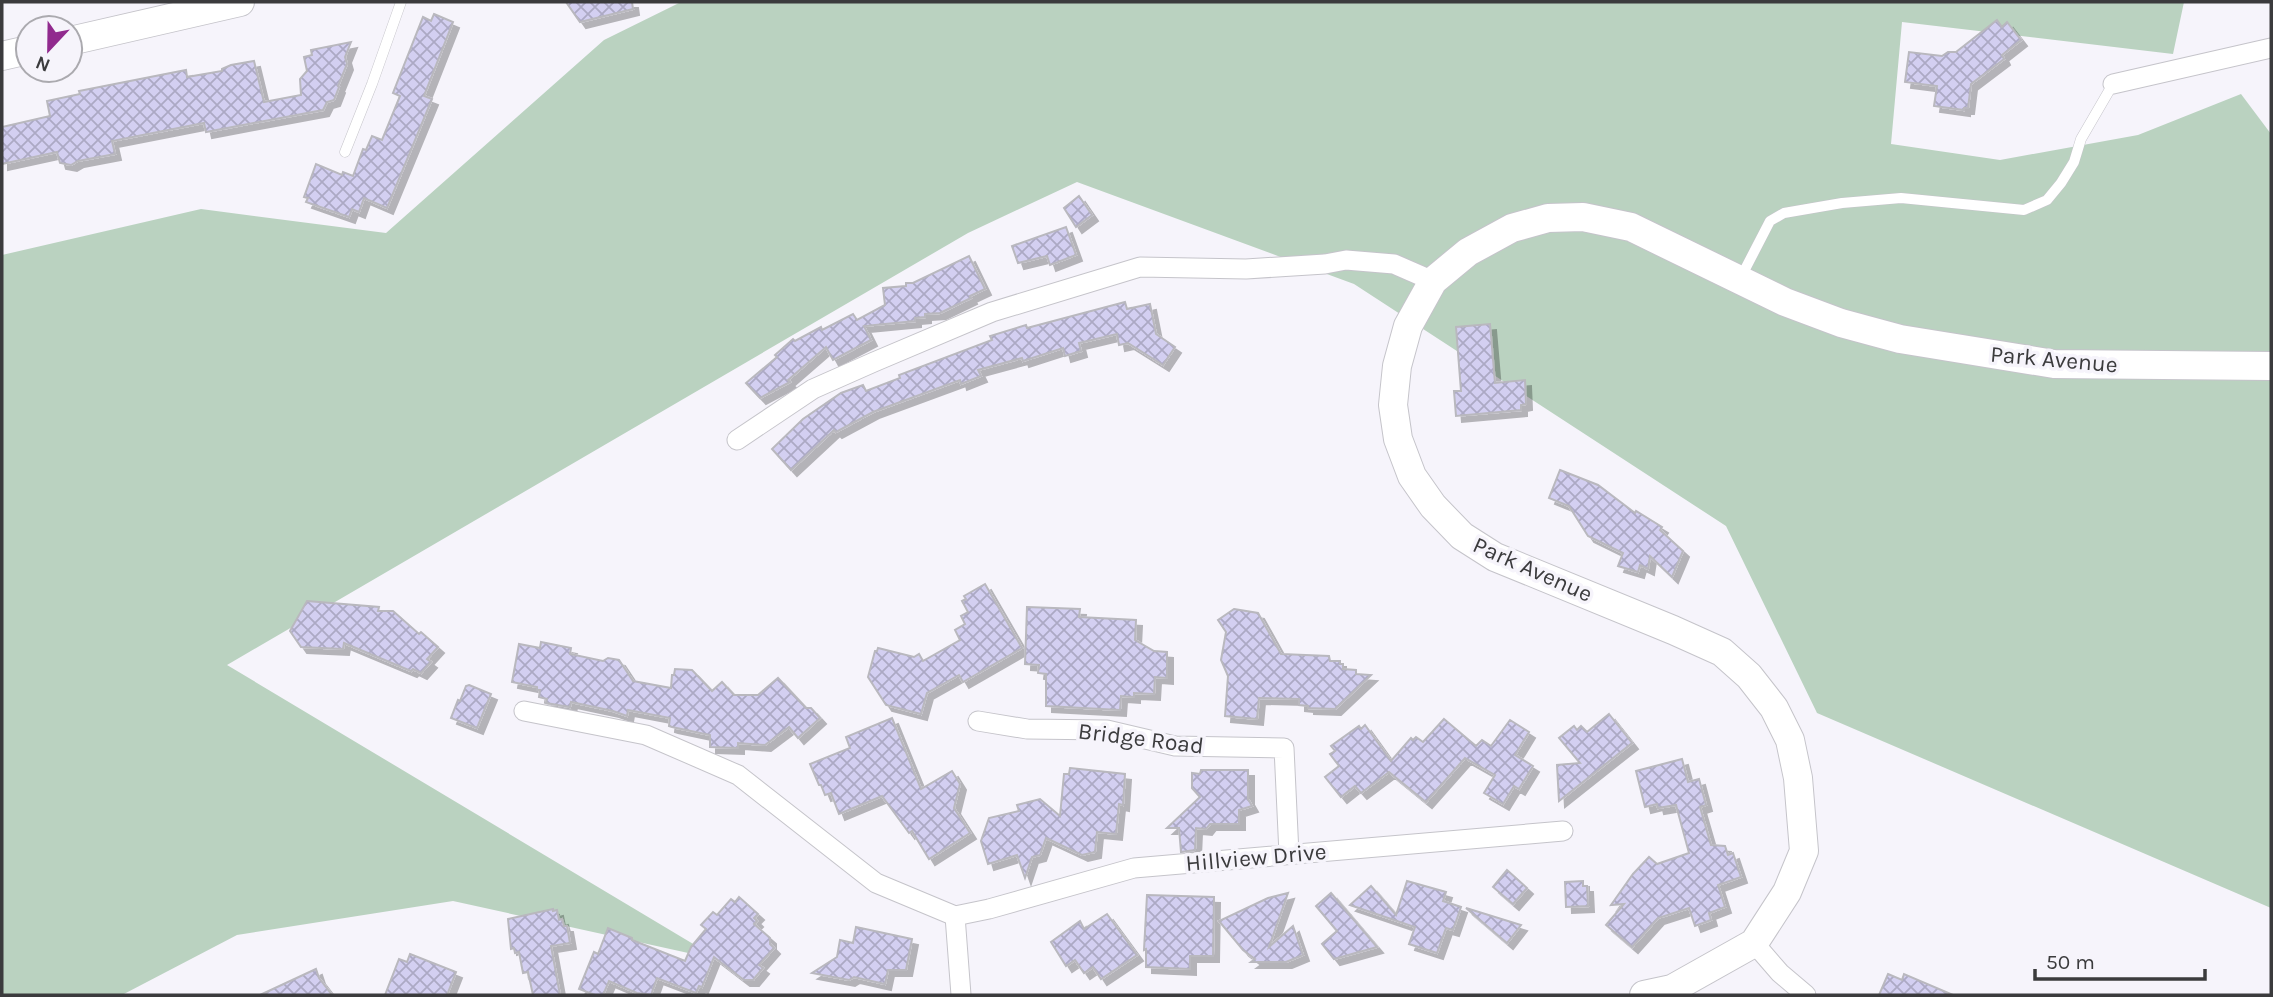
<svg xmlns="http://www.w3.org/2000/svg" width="2273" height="997" viewBox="0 0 2273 997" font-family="Karla,sans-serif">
<defs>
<pattern id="building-cross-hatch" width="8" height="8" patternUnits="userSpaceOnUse" patternTransform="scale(1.75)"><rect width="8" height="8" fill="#d3cff1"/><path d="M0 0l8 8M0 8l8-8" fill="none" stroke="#aca9c4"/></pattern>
<filter id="shadow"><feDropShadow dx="6" dy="6" stdDeviation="0" flood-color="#0004"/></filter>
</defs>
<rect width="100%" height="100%" fill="#f6f4fb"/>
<!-- grass -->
<path fill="#bad2c0" d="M681 2H2184L2173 54 1902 22 1891 144 2000 160 2138 135 2241 94 2271 134V908L1817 713 1726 526 1354 284 1077 182 968 233 227 665 720 960 453 901 237 935 122 995H2V255L201 209 386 233 604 40Z"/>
<!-- building -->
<g fill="url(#building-cross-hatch)" stroke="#b9b8be" stroke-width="2" filter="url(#shadow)">
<path d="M566 2H632L633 9 580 22Z"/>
<path d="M434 14 453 22 424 96 432 99 387 208 364 198 359 212 352 209 349 217 306 202 308 198 304 197 316 164 342 175 343 172 353 176 363 149 366 150 372 136 382 140 400 96 393 93 423 17 431 21Z"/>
<path d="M1997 20 2002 27 2007 22 2021 40 2002 55 2004 59 1971 84 1968 108H1964V110L1934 106 1937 86 1905 82 1909 52 1942 56 1948 52H1956Z"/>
<path d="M351 42 345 57 347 64 338 86 339 87 334 100 327 102 323 110 206 132 204 123 112 141 115 154 78 161 71 165 60 163 57 152 2 164V127L50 116 47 101 80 94 79 91 186 70 187 77 222 71V69L231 65 254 61 264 102 301 95 300 79 307 71 304 57 312 55 311 50Z"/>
<path d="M1079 196 1092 215 1076 227 1064 208Z"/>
<path d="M1066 227 1076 255 1050 265 1047 256 1018 263 1012 246Z"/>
<path d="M969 256 985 289 970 296 971 298 940 313 925 314V317L915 318V321L864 326 871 340 833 360 826 347 788 380 790 382 760 398 746 383 777 357 775 355 793 339 795 341 821 327 822 330 853 314 857 320 885 305 883 288 906 286V283H913Z"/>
<path d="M1125 302 1127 309 1150 304 1156 334 1175 347 1163 365 1128 343 1119 345 1117 334 1079 343 1081 351 1065 356 1063 348 1023 361 1022 358 978 370 981 376 961 384 960 380 873 412 836 432 834 430 791 470 772 449 803 419 841 393 863 385 866 391 900 378 899 375 992 340 990 336 1026 325 1027 328Z"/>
<path d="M1490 324 1495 383 1525 380 1526 404 1521 405V410L1456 416 1454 391H1461L1456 327Z"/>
<path d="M1560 470 1598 485 1635 513 1636 511 1662 527 1660 530 1683 551 1672 577 1650 556 1648 569 1640 565 1638 572 1618 566 1623 553 1588 536 1569 506 1549 498Z"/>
<path d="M985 584 1022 648 963 682 959 675 927 693 921 714 886 705 868 677 875 651H877L878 648 914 657 919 654 923 661 960 640 955 630 965 624 961 616 968 612 962 601 966 599 964 596Z"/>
<path d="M307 601 379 607 378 611H393L419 634 421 632 438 647 427 659 431 662 421 673 413 669 411 671 344 643 343 649 301 647 290 631Z"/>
<path d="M1027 607 1080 609 1079 617 1136 620 1135 640 1154 651 1167 652V678L1155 677 1154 694 1134 693V697L1121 696 1120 710 1046 706V674L1038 673 1039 665 1025 664Z"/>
<path d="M1234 609 1258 613 1281 654 1329 656 1330 661H1340V664H1343V669L1356 670V674L1371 675 1335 709 1308 708V706L1299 705V699L1259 698 1257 719 1225 716 1228 676 1221 660 1226 632 1218 620Z"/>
<path d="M541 642 571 648 570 654 603 661 608 658 619 660 633 681 671 688 672 675H674L675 669 692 670 712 691 722 682 734 695H758L778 678 806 708H811L820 718 798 738 789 727 765 745 738 743V748L710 747V735L672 727 669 726 670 718 628 710 627 716 613 711 571 702 570 707 546 703 547 699 539 697 540 690H537V687L512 682 519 644 540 648Z"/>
<path d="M469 685 491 694 477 728 451 718 458 700 460 701 466 686Z"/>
<path d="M1609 714 1632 743 1559 801 1557 765 1580 763 1559 738 1574 726 1577 730 1581 726 1587 732Z"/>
<path d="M892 718 921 789 952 771 960 784 954 808 970 833 929 859 912 831 909 833 882 796 839 814 831 793 825 795 821 785H819L810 764 850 748 846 737Z"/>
<path d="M1444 719 1476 746 1482 740 1491 746 1510 720 1529 732 1515 755 1533 766 1519 789 1514 786 1503 804 1484 793 1495 775 1465 758 1426 802 1389 772 1361 793 1355 786 1341 797 1325 777 1339 766 1330 754 1335 751 1331 746 1359 726 1361 729 1365 725 1391 761 1411 738 1413 740 1416 737 1423 742Z"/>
<path d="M1682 759 1688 782 1699 779 1706 805 1700 807 1711 845 1725 846 1728 855 1733 853 1741 877 1718 885 1725 907 1709 913 1711 920 1695 926 1689 908 1658 918 1632 947 1606 925 1624 904 1611 905 1633 874 1649 857 1657 864 1689 853 1676 805 1658 808 1657 804 1645 807 1636 771Z"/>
<path d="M1070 768 1125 774 1123 805 1119 804 1116 834 1097 832 1095 852 1082 855 1046 838 1040 855 1032 857 1025 878 1017 855 988 864 981 841 989 818 1019 811 1017 805 1040 799 1060 816 1064 774H1069Z"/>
<path d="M1201 770H1248V799L1252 806 1239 810V824H1210L1206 829 1196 828 1195 850 1181 852 1179 828H1167L1200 797 1192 788V773L1200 774Z"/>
<path d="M1507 870 1527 888 1513 904 1493 887Z"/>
<path d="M1407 881 1446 892 1443 901 1461 907 1453 930 1446 928 1437 953 1409 944 1415 927 1350 905 1371 886 1396 915Z"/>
<path d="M1583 881V886H1587L1588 906 1566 907 1565 882Z"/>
<path d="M1288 893 1269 947 1293 926 1303 955 1286 962H1251L1255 959 1243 950 1219 921 1268 898Z"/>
<path d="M1331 893 1377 947 1334 959 1322 944 1337 931 1316 906Z"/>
<path d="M1147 895 1214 897 1213 956H1190V969L1146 967V949L1144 950Z"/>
<path d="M739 897 758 914 754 918 757 921 754 924 770 938V944L774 948 759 965 763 968 753 980H744L714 957 702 987 699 986 696 993 657 978 651 995 637 993 609 981 603 995H595L579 989 594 952 598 954 608 928 632 938V940L685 961 691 947 706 929 701 925 713 912 717 915 731 899 735 902Z"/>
<path d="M1466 908 1521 925 1507 943Z"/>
<path d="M553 909V911L557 910 559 920 562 919 564 926H567L570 943 551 946 560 995H533L528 972 523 973 519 952 515 953 514 948 511 949 508 919Z"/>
<path d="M1107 914 1137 955 1101 979 1093 967 1084 973 1075 960 1066 966 1051 942 1080 921 1084 929Z"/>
<path d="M856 927 912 939 906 970H888L885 984 854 977 849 980 812 973 837 957 840 940 853 943Z"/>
<path d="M410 954 456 972 447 995H385L399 959 407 962Z"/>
<path d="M316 969 319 978 332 995H260Z"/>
<path d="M1888 974 1902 980 1904 974 1953 995H1879Z"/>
</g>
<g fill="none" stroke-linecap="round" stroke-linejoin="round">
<!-- lane casing -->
<g stroke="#c5c4ca" stroke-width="11">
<g id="lane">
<path d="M345 152 372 84 401 2"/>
<path d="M1740 279 1770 221 1784 213 1842 203 1901 198 2024 210 2047 200 2061 183 2074 162 2081 139 2113 84"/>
</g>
</g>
<!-- street casing -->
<g stroke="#c5c4ca" stroke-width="21">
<g id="street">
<path d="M2113 84 2271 48"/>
<path d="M737 440 813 389 874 362 992 312 1140 267 1246 269 1325 264 1346 260 1394 264 1433 281"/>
<path d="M524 711 646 735 738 775 876 883 955 916 989 909 1134 868 1563 831"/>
<path d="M978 721 1027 729 1107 730 1175 746 1284 748 1289 854"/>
<path d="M955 916 961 995"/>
<path d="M1754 943 1780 973 1806 995"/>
</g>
</g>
<!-- secondary casing -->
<g stroke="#c5c4ca" stroke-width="30">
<g id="secondary">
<path d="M70 41 240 2"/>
<path d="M2 56 28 50"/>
<path d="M1644 995 1672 989 1754 943 1787 892 1804 851 1798 778 1790 740 1774 708 1749 676 1722 652 1673 630 1495 557 1462 536 1433 506 1412 476 1398 439 1393 405 1397 366 1408 326 1433 281 1468 252 1512 228 1548 218 1583 217 1631 227 1785 302 1841 323 1900 339 2054 364 2271 366"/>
</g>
</g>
<!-- lane -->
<use href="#lane" stroke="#fff" stroke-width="10"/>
<!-- street -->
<use href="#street" stroke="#fff" stroke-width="19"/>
<!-- secondary -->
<use href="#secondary" stroke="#fff" stroke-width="28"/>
</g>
<g text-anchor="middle" stroke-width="7" stroke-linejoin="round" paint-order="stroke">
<!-- street labels -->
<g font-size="23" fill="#3b3b3d" stroke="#f6f4fb">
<text transform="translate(2054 359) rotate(5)" y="8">Park Avenue</text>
<text transform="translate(1533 569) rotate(24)" y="8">Park Avenue</text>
<text transform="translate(1141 738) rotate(7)" y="8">Bridge Road</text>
<text transform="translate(1256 857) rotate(-5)" y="8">Hillview Drive</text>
</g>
</g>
<!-- border -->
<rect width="2273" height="997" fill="none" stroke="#3b3b3d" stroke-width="7"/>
<!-- north arrow -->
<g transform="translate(49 49) rotate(202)"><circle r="33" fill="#f6f4fb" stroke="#abaaaf" stroke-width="2"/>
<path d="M0-5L12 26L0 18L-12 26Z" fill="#912a8e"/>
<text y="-10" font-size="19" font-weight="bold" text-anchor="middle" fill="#3b3b3d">N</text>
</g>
<!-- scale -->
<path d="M2035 969v10h170v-10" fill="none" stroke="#3b3b3d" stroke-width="3.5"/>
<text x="2046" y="969" font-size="21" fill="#3b3b3d" stroke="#f6f4fb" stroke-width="5" paint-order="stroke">50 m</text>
</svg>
